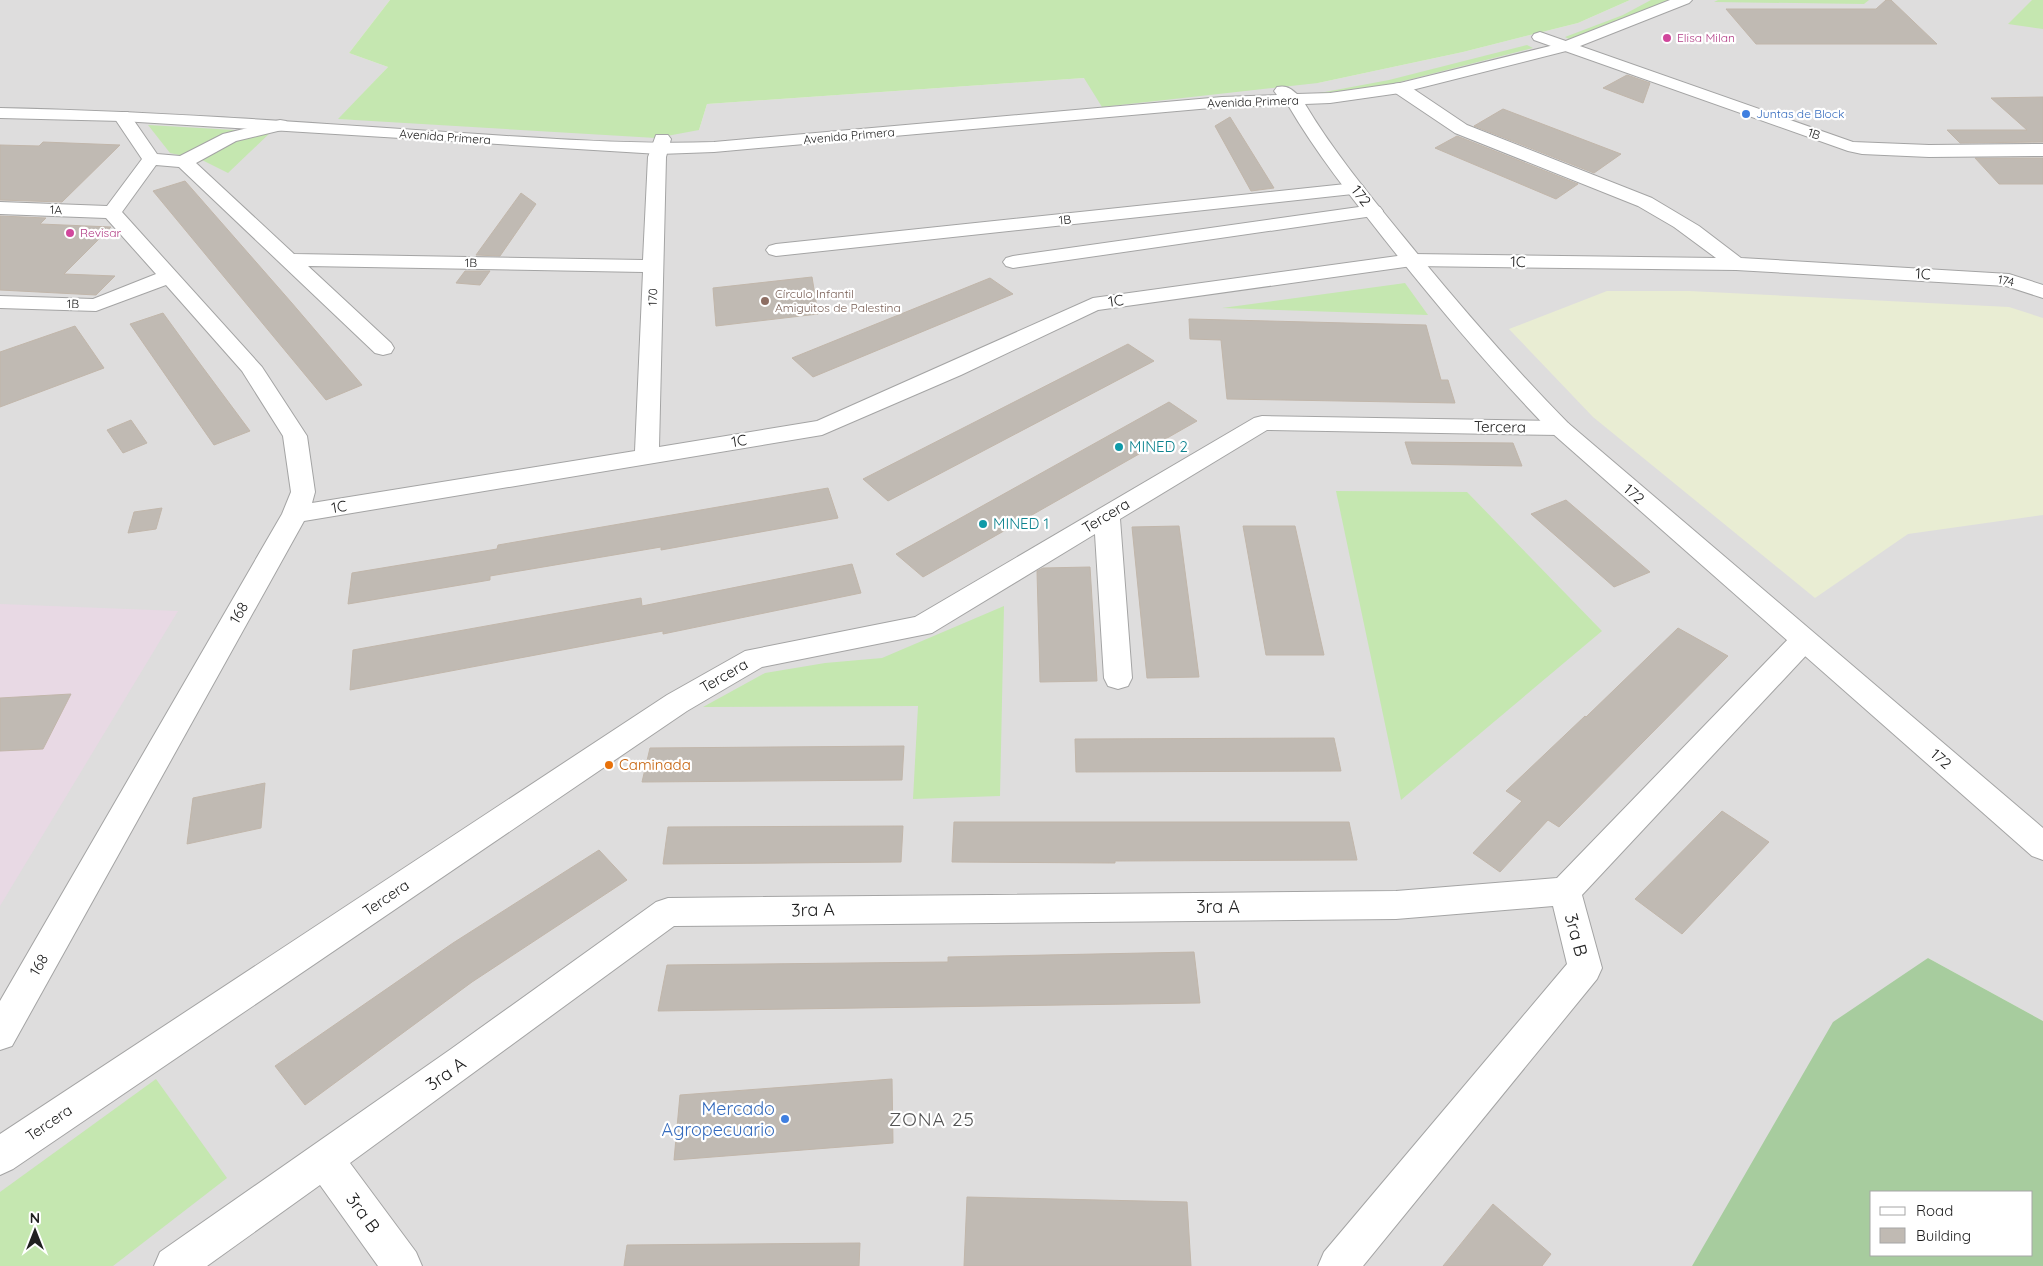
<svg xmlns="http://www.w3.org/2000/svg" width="2043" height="1266" viewBox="0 0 2043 1266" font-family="Quicksand,sans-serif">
<rect width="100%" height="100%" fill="#f0eee7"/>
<!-- residential -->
<path fill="#dedddd" d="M0 0H390L349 53 388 67 339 119 699 130 707 104 1084 78 1318 83 1463 52 1578 23 1630 0H2043V1021L1928 958 1712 1233 1692 1266H0Z"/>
<!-- industrial -->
<path fill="#e8d9e4" d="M0 604 178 611 0 906Z"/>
<!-- farmland -->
<path fill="#e9edd3" d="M1607 291H1689L2009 307 2043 318V515L1908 534 1815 598 1593 417 1509 329Z"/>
<!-- grass -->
<g fill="#c5e7b0">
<path d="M390 0H1630L1578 23 1463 52 1318 83 1102 107 1084 78 707 104 699 130 656 138 338 119 388 67 349 53Z"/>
<path d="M1651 0H1672L1569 39 1565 37 1623 15Z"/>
<path d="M1718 0H1869L1864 4 1714 2Z"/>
<path d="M2032 0H2043V29L2008 24Z"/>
<path d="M1527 45 1533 48 1384 86 1314 94 1389 80Z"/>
<path d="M148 125 271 132 228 173 202 160 170 153Z"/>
<path d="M1405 283 1428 315 1222 308 1398 284Z"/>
<path d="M1336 491 1467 492 1602 631 1401 800Z"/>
<path d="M1004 606 1000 796 913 799 918 706 703 707 765 673 825 663 882 658Z"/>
<path d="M156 1079 227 1178 113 1266H0V1192Z"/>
</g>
<!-- forest -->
<path fill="#a7cc9e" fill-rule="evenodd" d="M1928 958 2043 1021V1266H1692L1833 1022ZM1872 1192H2032V1255H1872Z"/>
<!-- building -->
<g fill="#c0bab3" stroke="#c1b6aa">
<path d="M1886 0H1891L1937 44H1756L1726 9H1876Z"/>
<path d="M1627 75 1650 83 1643 103 1603 88Z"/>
<path d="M2043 97V142L1960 143 1947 130H2027L1991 98Z"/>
<path d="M1503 109 1621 154 1594 173 1474 126Z"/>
<path d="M1230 117 1274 188 1251 191 1215 126Z"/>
<path d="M1457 136 1578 184 1556 199 1435 148Z"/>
<path d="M43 142 120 145 62 202 0 200V145L39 146Z"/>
<path d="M1975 158H2043V184H1999Z"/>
<path d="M185 181 291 302 362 385 326 400 153 191Z"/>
<path d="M521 193 536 204 500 256 476 255Z"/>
<path d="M0 216 46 218 40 224 111 227 64 274 115 276 96 295 0 290Z"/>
<path d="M465 271H490L480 285 456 283Z"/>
<path d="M812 277 818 314 716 326 713 288Z"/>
<path d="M990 278 1013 294 813 377 792 358Z"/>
<path d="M163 313 192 353 250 431 214 445 130 324Z"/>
<path d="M1189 319 1426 325 1441 380H1448L1455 403 1227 399 1221 340 1190 339Z"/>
<path d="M75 326 104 368 0 407V352Z"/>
<path d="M1128 344 1154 361 888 501 863 479Z"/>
<path d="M1169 402 1197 421 923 577 896 554Z"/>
<path d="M131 420 147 443 123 453 107 430Z"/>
<path d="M1405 442 1513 443 1522 466 1412 464Z"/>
<path d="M828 488 838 518 661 550V547L490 576V580L348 604 352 573 497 549 498 545Z"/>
<path d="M1566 500 1650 572 1614 587 1531 514Z"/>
<path d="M162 508 156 529 128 533 134 512Z"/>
<path d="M1179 526 1199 677 1147 678 1132 527Z"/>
<path d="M1243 526H1295L1324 655H1266Z"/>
<path d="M852 564 861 593 663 634V631L350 690 353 650 641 598 642 606Z"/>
<path d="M1090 567 1097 681 1040 682 1037 571 1043 568Z"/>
<path d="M1678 628 1728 656 1559 827 1548 820 1500 872 1473 853 1522 801 1506 791 1585 716 1586 717Z"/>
<path d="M71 694 43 749 0 751V698Z"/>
<path d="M1334 738 1341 771 1076 772 1075 739Z"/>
<path d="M904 746 902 780 642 782 650 748Z"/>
<path d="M265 783 261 828 187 844 193 798Z"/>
<path d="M1722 811 1769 842 1682 934 1635 899Z"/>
<path d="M954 822H1349L1357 860 1115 861V863L952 862Z"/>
<path d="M903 826 901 862 663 864 668 827Z"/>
<path d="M599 850 627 880 472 982 305 1105 275 1066 453 943Z"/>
<path d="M1194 952 1200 1003 658 1011 667 965 948 962V957Z"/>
<path d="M892 1079 893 1143 674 1160 680 1095Z"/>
<path d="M967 1197 1187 1202 1191 1266H964Z"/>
<path d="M1493 1204 1551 1254 1542 1266H1443Z"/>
<path d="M860 1243 859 1266H624L627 1245Z"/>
</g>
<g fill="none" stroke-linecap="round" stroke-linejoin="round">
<!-- minor casing -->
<g stroke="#a4a4a4" stroke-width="2">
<g id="minor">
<path d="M1540 32 1853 142 1929 145 2043 144V156L1929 157 1862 154 1848 151 1534 40 1532 37 1534 34Z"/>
<path d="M1400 83 1406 84 1467 125 1652 198 1699 226 1741 258 2009 274 2043 285V298L2006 286 1736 270 1412 266 1098 310 961 375 822 435 304 521 12 1046 0 1050V1001L282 514 291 492 283 436 242 371 166 285 96 311 0 308V296L93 299 156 274 106 218 0 214V202L107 206 142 159 113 116 116 112H128L157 154 180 156 223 134 280 120 286 121 289 125 286 129 236 141 196 163 294 254 643 260 648 157 656 135H668L671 139 666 157 659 447 817 421 1093 298 1412 254 1716 258 1674 227 1638 206 1455 133 1394 92 1391 88 1394 84ZM156 165 179 167 375 353 383 355 391 353 394 348 391 343 308 266 643 272 635 451 312 503 315 492 307 436 262 367 122 212Z"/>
<path d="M1355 183 1362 185 1365 189 1362 193 776 256 769 254 766 250 769 246 776 244Z"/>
<path d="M1373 205 1380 207 1383 211 1380 215 1013 268 1006 266 1003 262 1006 258 1013 256Z"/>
<path d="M1262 416 1560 421 1568 423 1572 428 1568 433 1560 435 1267 430 1120 519 1132 678 1128 686 1118 689 1108 686 1104 678 1095 534 932 633 762 667 687 711 13 1169 0 1175V1134L667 695 745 651 915 617 1254 418Z"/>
<path d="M1803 631 1813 634 1817 641 1813 648 1582 895 1602 968 1597 979 1363 1266H1318L1324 1252 1567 964 1553 906 1396 919 674 926 350 1163 416 1252 422 1266H378L320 1185 207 1266H154L160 1252 451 1049 656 902 668 898 1396 891 1557 878 1793 634Z"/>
</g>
</g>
<!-- tertiary casing -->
<g stroke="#a4a4a4" stroke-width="2">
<path id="tertiary" d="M1670 0H1692L1689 3 1570 50 1400 93 1330 103 1305 104C1333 151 1368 193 1402 235 1455 300 1509 363 1568 423L2043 828V860L2032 856 1552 433C1493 372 1438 307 1385 240 1351 197 1316 153 1288 105L1222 107 714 152 659 154 122 121 0 118V108C144 111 287 121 431 131 525 137 619 145 714 142L1222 97 1277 95 1274 91 1277 87C1286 85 1290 88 1297 94L1330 93 1400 83 1558 44Z"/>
</g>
<!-- minor -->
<use href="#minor" fill="#fff" fill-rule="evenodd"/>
<!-- tertiary -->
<use href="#tertiary" fill="#fff" fill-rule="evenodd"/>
</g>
<!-- markers -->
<g fill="#d1479c" stroke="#fff" stroke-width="2">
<circle cx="1667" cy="38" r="5"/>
<circle cx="70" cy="233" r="5"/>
</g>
<g fill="#3f7fe0" stroke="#fff" stroke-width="2">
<circle cx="1746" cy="114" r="5"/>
<circle cx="785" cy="1119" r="5"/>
</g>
<circle fill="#8d6e63" stroke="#fff" stroke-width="2" cx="765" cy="301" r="5"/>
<g fill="#0f9aa8" stroke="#fff" stroke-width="2">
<circle cx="1119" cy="447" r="5"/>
<circle cx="983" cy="524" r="5"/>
</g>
<circle fill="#e8710a" stroke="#fff" stroke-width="2" cx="609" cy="765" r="5"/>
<g text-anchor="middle" stroke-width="4.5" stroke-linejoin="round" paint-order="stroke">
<!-- far-hotel labels -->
<g font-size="12" fill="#b23c85" stroke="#fff" text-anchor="start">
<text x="1677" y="42">Elisa Milan</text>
<text x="80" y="237">Revisar</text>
</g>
<!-- far-street labels -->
<g font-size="12" fill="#202020" stroke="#fff">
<text transform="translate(1253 102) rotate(-2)" y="4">Avenida Primera</text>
<text transform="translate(1814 134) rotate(19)" y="4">1B</text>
<text transform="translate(849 136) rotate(-5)" y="4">Avenida Primera</text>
<text transform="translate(445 137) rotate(4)" y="4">Avenida Primera</text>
<text transform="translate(56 210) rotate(2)" y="4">1A</text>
<text transform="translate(1065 220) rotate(-6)" y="4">1B</text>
<text transform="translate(471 263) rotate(1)" y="4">1B</text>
<text transform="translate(2006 281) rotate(11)" y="4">174</text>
<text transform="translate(653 297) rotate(-88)" y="4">170</text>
<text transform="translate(73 304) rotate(1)" y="4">1B</text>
</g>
<!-- far-shop labels -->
<g font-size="12" fill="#366cbe" stroke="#fff" text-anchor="start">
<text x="1756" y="118">Juntas de Block</text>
</g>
<!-- far-education labels -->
<g font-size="12" fill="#785e54" stroke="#fff" text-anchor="start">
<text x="775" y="298">Círculo Infantil<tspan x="775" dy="14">Amiguitos de Palestina</tspan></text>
</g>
<!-- street labels -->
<g font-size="15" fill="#202020" stroke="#fff">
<text transform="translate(1361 196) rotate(52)" y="5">172</text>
<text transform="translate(1518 262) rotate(1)" y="5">1C</text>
<text transform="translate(1923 274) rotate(3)" y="5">1C</text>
<text transform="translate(1116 301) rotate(-8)" y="5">1C</text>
<text transform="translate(1500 427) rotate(1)" y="5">Tercera</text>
<text transform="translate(739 441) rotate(-9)" y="5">1C</text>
<text transform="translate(1634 494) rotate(41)" y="5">172</text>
<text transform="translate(339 507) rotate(-9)" y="5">1C</text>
<text transform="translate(1106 516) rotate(-31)" y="5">Tercera</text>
<text transform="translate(239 613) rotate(-60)" y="5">168</text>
<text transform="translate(724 676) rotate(-30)" y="5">Tercera</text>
<text transform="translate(1941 759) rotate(41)" y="5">172</text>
<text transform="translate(386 898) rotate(-34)" y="5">Tercera</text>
<text transform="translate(39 965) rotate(-60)" y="5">168</text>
<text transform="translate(49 1123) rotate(-34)" y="5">Tercera</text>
</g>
<!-- culture labels -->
<g font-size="15" fill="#0d838f" stroke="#fff" text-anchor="start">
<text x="1129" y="452">MINED 2</text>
<text x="993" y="529">MINED 1</text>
</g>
<!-- food labels -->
<g font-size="15" fill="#c56008" stroke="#fff" text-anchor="start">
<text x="619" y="770">Caminada</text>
</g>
<!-- near-street labels -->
<g font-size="18" fill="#202020" stroke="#fff">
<text x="1218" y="913">3ra A</text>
<text transform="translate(813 910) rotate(-1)" y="6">3ra A</text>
<text transform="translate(1576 935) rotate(75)" y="6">3ra B</text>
<text transform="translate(446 1074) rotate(-35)" y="6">3ra A</text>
<text transform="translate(363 1213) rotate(54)" y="6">3ra B</text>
</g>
<!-- near-shop labels -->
<g font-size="18" fill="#366cbe" stroke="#fff" text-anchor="end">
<text x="775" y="1115">Mercado<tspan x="775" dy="21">Agropecuario</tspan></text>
</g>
<!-- near-neighbourhood labels -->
<g font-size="19" letter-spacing="1" fill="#535353" stroke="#fff">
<text x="932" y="1126">ZONA 25</text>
</g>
</g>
<!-- legend -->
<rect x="1870" y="1191" width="162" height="65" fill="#ffffff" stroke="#a6a6a6"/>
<rect x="1880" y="1207" width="25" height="8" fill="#ffffff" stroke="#a6a6a6"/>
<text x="1916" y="1216" font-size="15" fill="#202020">Road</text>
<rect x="1880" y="1228" width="25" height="15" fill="#c0bab3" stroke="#a6a6a6"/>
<text x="1916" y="1241" font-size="15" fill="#202020">Building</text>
<!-- north arrow -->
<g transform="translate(35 1231)" stroke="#ffffff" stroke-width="4" paint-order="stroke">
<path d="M0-4L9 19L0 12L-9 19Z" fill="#202020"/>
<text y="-8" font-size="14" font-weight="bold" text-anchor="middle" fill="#202020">N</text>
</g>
</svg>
